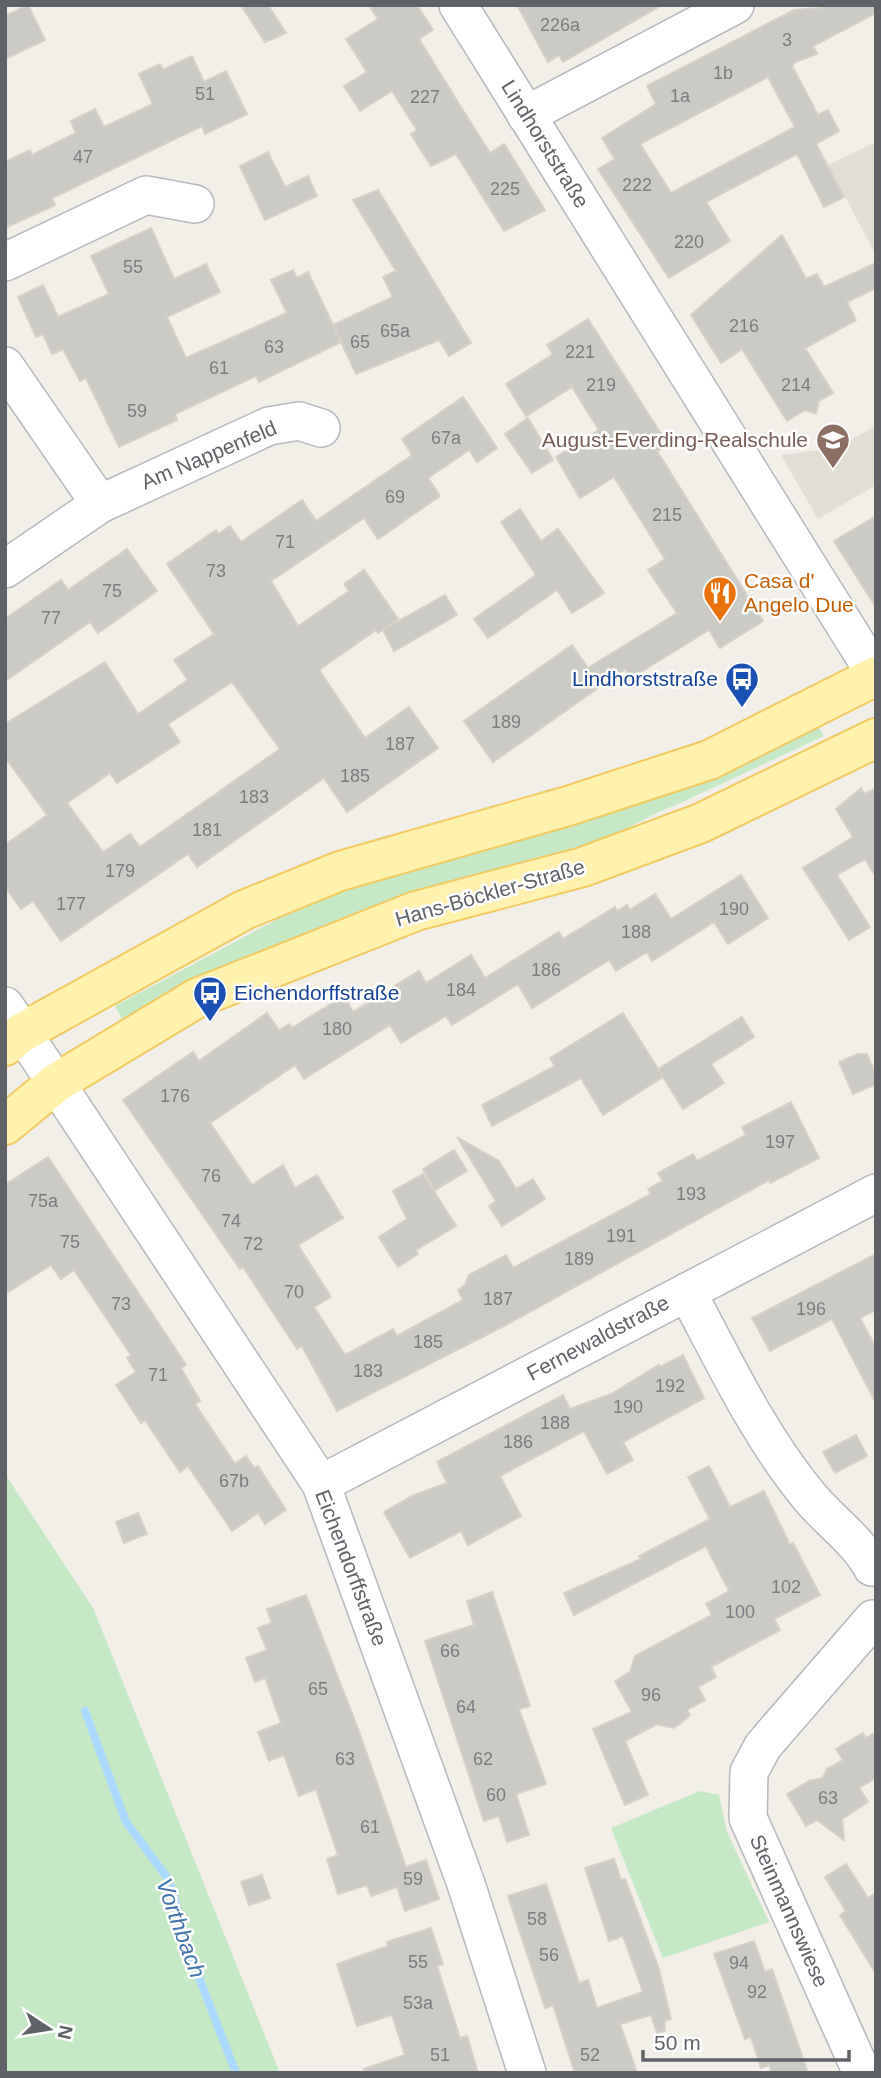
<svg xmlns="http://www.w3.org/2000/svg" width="881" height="2078" viewBox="0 0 881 2078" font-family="Arial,sans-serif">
<rect width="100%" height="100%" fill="#f1efe8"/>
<!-- education -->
<g fill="#e1ded6">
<path d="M876 142V255L828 165Z"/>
<path d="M876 426V485L818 519 781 455 835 448Z"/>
</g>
<!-- green -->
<g fill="#c5e8c5">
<path d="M814 720 824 736 678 804C648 815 622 833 592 845L351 914 269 949 124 1023 115 1006 338 887Z"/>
<path d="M5 1474 93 1608 280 2073H5Z"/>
<path d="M700 1791 719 1795 727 1832 769 1922 663 1958 611 1828Z"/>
</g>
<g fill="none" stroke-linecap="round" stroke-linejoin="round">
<!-- stream -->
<path stroke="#aadaff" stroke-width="8" d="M85 1711 126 1822 169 1880 191 1957 236 2073"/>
</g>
<!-- building -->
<g fill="#cccac5" stroke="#d6d1c6" stroke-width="2" fill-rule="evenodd">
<path d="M28 5 45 40 5 59V16Z"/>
<path d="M241 5H268L286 33 265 42Z"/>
<path d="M369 5H417L433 30 419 39 459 104 490 153 504 144 545 210 504 231 456 154 431 166 411 134 417 130 392 91 360 111 344 86 367 72 346 39 378 19Z"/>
<path d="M517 5H662L563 62 559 55 548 62Z"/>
<path d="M820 5H876V13L813 46 817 54 795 62 792 66 818 115 828 110 839 131 816 144 844 197 824 207 797 154 706 202 730 241 669 278 598 169 615 159 602 138 656 104 647 86 794 10 821 8ZM768 77 795 127 671 193 640 144Z"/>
<path d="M192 56 204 82 226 71 247 114 205 134 202 126 52 198 55 205 5 228V162L30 150 32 155 76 133 71 121 95 109 104 127 153 104 139 74 160 64 163 70Z"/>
<path d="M268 152 285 187 308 176 317 196 265 220 240 166Z"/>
<path d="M378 190 471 343 449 356 439 340 356 374 333 325 393 297 383 277 396 271 353 200Z"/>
<path d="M151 228 174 279 206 264 220 292 167 317 186 358 287 313 271 280 293 270 297 278 308 272 341 342 259 382 256 376 175 414 177 420 119 447 86 378 80 381 63 349 52 354 43 334 36 337 18 297 43 285 58 317 109 294 91 256Z"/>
<path d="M782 235 806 279 817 274 824 287 876 263V288L847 302 856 320 805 348 833 393 819 401 816 414 805 410 787 421 742 349 721 363 691 315Z"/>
<path d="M588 319 668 445 657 451 763 621 720 648 709 630 631 678 625 669 493 762 464 721 572 645 588 668 677 613 648 570 665 559 614 477 580 498 556 457 599 430 572 387 526 416 506 384 553 354 547 345Z"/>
<path d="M463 397 497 448 477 462 469 450 428 478 440 496 378 539 364 518 271 581 298 626 349 591 344 584 364 570 398 619 378 633 376 630 319 670 365 738 409 707 438 748 347 812 324 778 197 867 188 854 61 941 33 901 21 909 5 887V845L47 815 5 757V724L105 662 138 714 188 680 174 660 214 634 167 564 216 530 218 534 230 526 241 542 302 500 316 521 412 455 402 439ZM232 682 280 749 140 847 130 834 103 852 67 803 110 773 117 783 180 742 168 724Z"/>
<path d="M528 418 553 460 532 473 505 434Z"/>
<path d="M520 509 541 541 558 529 604 593 572 613 557 590 488 638 474 619 536 575 501 522Z"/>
<path d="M876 516V607L834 541Z"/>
<path d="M127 549 157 591 98 633 90 622 5 681V619L61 580 68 590Z"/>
<path d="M445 595 457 615 394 651 383 630Z"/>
<path d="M861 788 864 794 876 788V877L865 859 837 875 870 927 849 940 803 868 853 837 836 809Z"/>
<path d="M741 875 768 918 728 944 714 922 652 961 647 952 616 971 609 960 532 1008 518 984 452 1025 446 1016 401 1043 390 1025 304 1079 295 1065 210 1123 252 1185 283 1165 295 1188 317 1175 343 1218 298 1245 331 1297 314 1307 345 1355 393 1329 397 1336 463 1300 458 1290 465 1285 469 1275 506 1255 513 1268 651 1194 648 1189 663 1181 658 1173 693 1154 697 1161 746 1135 742 1127 791 1102 819 1158 770 1183 769 1180 504 1326 337 1411 302 1346 297 1349 243 1267 240 1269 123 1100 193 1052 199 1061 267 1013 279 1030 289 1024 292 1028 344 996 353 1012 419 971 426 983 471 955 485 978 559 932 563 939 615 907 617 911 627 905 630 910 655 894 671 919Z"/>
<path d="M623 1013 663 1077 603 1115 581 1078 492 1126 482 1105 555 1066 550 1058Z"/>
<path d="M742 1017 754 1037 711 1064 724 1083 683 1109 658 1069Z"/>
<path d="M858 1054H867L876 1075V1084L853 1094 839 1062Z"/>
<path d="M457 1137 499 1161 516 1189 533 1179 545 1199 502 1226 489 1206 496 1201Z"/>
<path d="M454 1150 467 1171 435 1190 423 1169Z"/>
<path d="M48 1157 186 1365 181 1368 200 1401 195 1404 235 1464 246 1456 254 1468 258 1466 286 1510 265 1524 258 1513 232 1531 188 1466 180 1472 145 1420 141 1423 116 1385 136 1372 127 1358 131 1355 74 1270 61 1279 51 1265 5 1294V1185Z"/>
<path d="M423 1174 456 1226 416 1250 418 1254 398 1267 379 1237 407 1219 393 1191Z"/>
<path d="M876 1254V1310L860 1318 876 1348V1403L832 1319 770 1351 752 1318Z"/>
<path d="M683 1355 704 1398 623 1442 633 1460 607 1474 584 1431 500 1476 521 1516 468 1545 461 1531 410 1558 384 1512 412 1496 447 1483 437 1462 563 1395 570 1409 611 1394 659 1365 660 1367Z"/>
<path d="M856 1435 867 1456 835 1473 823 1452Z"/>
<path d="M709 1466 730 1507 764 1491 790 1545 793 1543 820 1595 774 1619 780 1630 711 1667 716 1677 698 1687 705 1700 687 1710 690 1715 680 1724 673 1728 657 1724 625 1741 648 1795 625 1805 593 1729 632 1712 615 1681 630 1672 635 1656 712 1615 706 1604 729 1591 706 1546 574 1615 564 1593 641 1559 639 1556 710 1519 688 1477Z"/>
<path d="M138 1513 147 1534 124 1543 116 1522Z"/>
<path d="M492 1592 530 1706 519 1709 546 1784 516 1794 529 1835 507 1842 499 1816 484 1821 425 1641 474 1625 467 1601Z"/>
<path d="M306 1595 360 1734 406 1867 426 1860 439 1899 405 1911 397 1887 371 1896 367 1885 338 1894 327 1859 338 1855 316 1789 299 1796 284 1755 269 1761 258 1732 281 1723 265 1678 255 1682 246 1658 267 1650 258 1628 272 1623 267 1609Z"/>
<path d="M876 1732V1778L859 1788 868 1802 842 1819 844 1840 817 1820 806 1826 787 1794 809 1781 823 1778 827 1769 843 1760 836 1749 863 1733 866 1738Z"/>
<path d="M614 1859 621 1880 625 1879 659 1969 671 2019 664 2021 665 2031 657 2033 651 2015 620 2024 637 2073H575L553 2005 545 2008 508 1896 546 1884 579 1983 588 1980 597 2008 643 1992 623 1936 609 1941 585 1868Z"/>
<path d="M846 1864 868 1898 876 1893V1974L840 1915 846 1911 825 1877Z"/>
<path d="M262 1875 270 1898 249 1905 241 1882Z"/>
<path d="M431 1928 443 1964 437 1966 460 2038 467 2036 478 2073H365L364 2069 405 2055 392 2015 357 2026 337 1964 388 1946 387 1942Z"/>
<path d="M754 1941 765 1972 772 1969 808 2073H772L769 2065 761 2068 751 2037 745 2039 714 1954Z"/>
</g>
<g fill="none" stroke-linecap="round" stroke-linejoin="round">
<!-- minor casing -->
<g stroke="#b5b8bc" stroke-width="40">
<g id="minor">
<path d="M458 5 876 675"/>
<path d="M526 115 735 5"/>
<path d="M5 262 146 195 195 204"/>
<path d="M5 366 100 504"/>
<path d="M5 569 100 504 269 426 299 421 321 428"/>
<path d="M5 1006 321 1484 466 1884 527 2073"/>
<path d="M687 1292C724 1361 758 1434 808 1495 828 1520 857 1539 872 1567"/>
<path d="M321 1484 876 1193"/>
<path d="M862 2073 748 1818 749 1772 763 1746 873 1619"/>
</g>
</g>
<!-- major casing -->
<g stroke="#f2c960" stroke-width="42">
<g id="major">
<path d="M5 1046 23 1032 244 910 340 871 568 806 709 760 876 676"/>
<path d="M5 1125 56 1083 197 998 416 911 583 867 701 823 876 738"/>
</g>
</g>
<!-- minor -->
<use href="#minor" stroke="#fff" stroke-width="37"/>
<!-- major -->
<use href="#major" stroke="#fff2af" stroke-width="38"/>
</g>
<!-- icons -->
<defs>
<g id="school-pin" transform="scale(1.75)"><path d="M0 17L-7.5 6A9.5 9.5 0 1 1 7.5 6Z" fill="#8d6e63" stroke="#fff"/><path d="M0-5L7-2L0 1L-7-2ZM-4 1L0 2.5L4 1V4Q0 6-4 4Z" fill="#fff"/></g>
<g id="restaurant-pin" transform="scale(1.75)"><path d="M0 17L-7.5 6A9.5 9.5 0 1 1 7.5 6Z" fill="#e8710a" stroke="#fff"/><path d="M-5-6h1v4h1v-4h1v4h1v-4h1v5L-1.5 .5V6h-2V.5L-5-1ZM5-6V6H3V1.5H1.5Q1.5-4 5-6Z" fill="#fff"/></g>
<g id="bus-pin" transform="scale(1.75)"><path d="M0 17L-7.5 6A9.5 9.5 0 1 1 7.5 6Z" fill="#1a4fb4" stroke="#fff"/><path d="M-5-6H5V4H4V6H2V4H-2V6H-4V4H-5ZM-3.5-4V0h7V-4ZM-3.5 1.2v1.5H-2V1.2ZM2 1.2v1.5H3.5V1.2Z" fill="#fff"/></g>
</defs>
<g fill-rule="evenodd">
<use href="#school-pin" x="833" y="440"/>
<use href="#restaurant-pin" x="720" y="593"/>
<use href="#bus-pin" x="742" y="679"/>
<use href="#bus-pin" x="210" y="993"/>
</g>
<g text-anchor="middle" stroke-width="5" stroke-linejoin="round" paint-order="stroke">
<!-- number labels -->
<g font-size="18" fill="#7a7d7f">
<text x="560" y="31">226a</text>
<text x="787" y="46">3</text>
<text x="723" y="79">1b</text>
<text x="205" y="100">51</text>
<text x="680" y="102">1a</text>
<text x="425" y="103">227</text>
<text x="83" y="163">47</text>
<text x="637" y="191">222</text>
<text x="505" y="195">225</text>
<text x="689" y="248">220</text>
<text x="133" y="273">55</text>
<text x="744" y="332">216</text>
<text x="395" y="337">65a</text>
<text x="360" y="348">65</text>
<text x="274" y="353">63</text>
<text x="580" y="358">221</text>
<text x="219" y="374">61</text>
<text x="601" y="391">219</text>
<text x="796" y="391">214</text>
<text x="137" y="417">59</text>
<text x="446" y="444">67a</text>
<text x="395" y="503">69</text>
<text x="667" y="521">215</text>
<text x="285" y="548">71</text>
<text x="216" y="577">73</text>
<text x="112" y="597">75</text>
<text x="51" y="624">77</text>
<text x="506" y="728">189</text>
<text x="400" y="750">187</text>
<text x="355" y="782">185</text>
<text x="254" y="803">183</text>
<text x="207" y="836">181</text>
<text x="120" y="877">179</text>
<text x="71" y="910">177</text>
<text x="734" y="915">190</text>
<text x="636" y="938">188</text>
<text x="546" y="976">186</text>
<text x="461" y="996">184</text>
<text x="337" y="1035">180</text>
<text x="175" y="1102">176</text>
<text x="780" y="1148">197</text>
<text x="211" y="1182">76</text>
<text x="691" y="1200">193</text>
<text x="43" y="1207">75a</text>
<text x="231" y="1227">74</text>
<text x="621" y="1242">191</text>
<text x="70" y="1248">75</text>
<text x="253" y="1250">72</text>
<text x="579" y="1265">189</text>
<text x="294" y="1298">70</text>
<text x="498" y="1305">187</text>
<text x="121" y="1310">73</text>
<text x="811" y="1315">196</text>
<text x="428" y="1348">185</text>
<text x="368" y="1377">183</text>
<text x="158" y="1381">71</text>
<text x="670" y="1392">192</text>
<text x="628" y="1413">190</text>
<text x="555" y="1429">188</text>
<text x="518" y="1448">186</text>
<text x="234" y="1487">67b</text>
<text x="786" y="1593">102</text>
<text x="740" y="1618">100</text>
<text x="450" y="1657">66</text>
<text x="318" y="1695">65</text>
<text x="651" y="1701">96</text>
<text x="466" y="1713">64</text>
<text x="345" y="1765">63</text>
<text x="483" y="1765">62</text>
<text x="496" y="1801">60</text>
<text x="828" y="1804">63</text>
<text x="370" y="1833">61</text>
<text x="413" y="1885">59</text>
<text x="537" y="1925">58</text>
<text x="549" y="1961">56</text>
<text x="418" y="1968">55</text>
<text x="739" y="1969">94</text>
<text x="757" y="1998">92</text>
<text x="418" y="2009">53a</text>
<text x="440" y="2061">51</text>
<text x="590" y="2061">52</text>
</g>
<!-- street labels -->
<g font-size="21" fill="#5f6368" stroke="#fff">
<text transform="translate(545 144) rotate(58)" y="7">Lindhorststraße</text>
<text transform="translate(209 455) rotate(-23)" y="7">Am Nappenfeld</text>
<text transform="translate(490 893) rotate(-16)" y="7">Hans-Böckler-Straße</text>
<text transform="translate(598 1338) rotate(-28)" y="7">Fernewaldstraße</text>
<text transform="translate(351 1568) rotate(69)" y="7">Eichendorffstraße</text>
<text transform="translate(789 1911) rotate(66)" y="7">Steinmannswiese</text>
</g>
<!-- education labels -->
<g font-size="21" fill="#785e54" stroke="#fff" text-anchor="end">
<text x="808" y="447">August-Everding-Realschule</text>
</g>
<!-- food labels -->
<g font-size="21" fill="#c56008" stroke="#fff" text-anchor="start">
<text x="744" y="588">Casa d'<tspan x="744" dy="24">Angelo Due</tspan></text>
</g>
<!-- transit labels -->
<g font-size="21" fill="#164399" stroke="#fff" text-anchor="end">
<text x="718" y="686">Lindhorststraße</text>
<text x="234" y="1000" text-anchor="start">Eichendorffstraße</text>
</g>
<!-- water labels -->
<g font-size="23" font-style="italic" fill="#4174aa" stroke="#fff">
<text transform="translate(181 1928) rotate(70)" y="8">Vorthbach</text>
</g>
</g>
<!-- border -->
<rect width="881" height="2078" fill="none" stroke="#5f6368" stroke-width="14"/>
<!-- north arrow -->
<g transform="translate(49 2029) rotate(102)" stroke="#ffffff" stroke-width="5" paint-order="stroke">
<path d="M0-5L12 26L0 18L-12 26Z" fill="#5f6368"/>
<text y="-10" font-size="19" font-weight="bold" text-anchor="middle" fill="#5f6368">N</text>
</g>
<!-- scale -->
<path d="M643 2050v10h206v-10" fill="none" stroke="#5f6368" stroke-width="3.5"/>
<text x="654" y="2050" font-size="21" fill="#5f6368" stroke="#ffffff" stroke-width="5" paint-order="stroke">50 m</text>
</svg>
